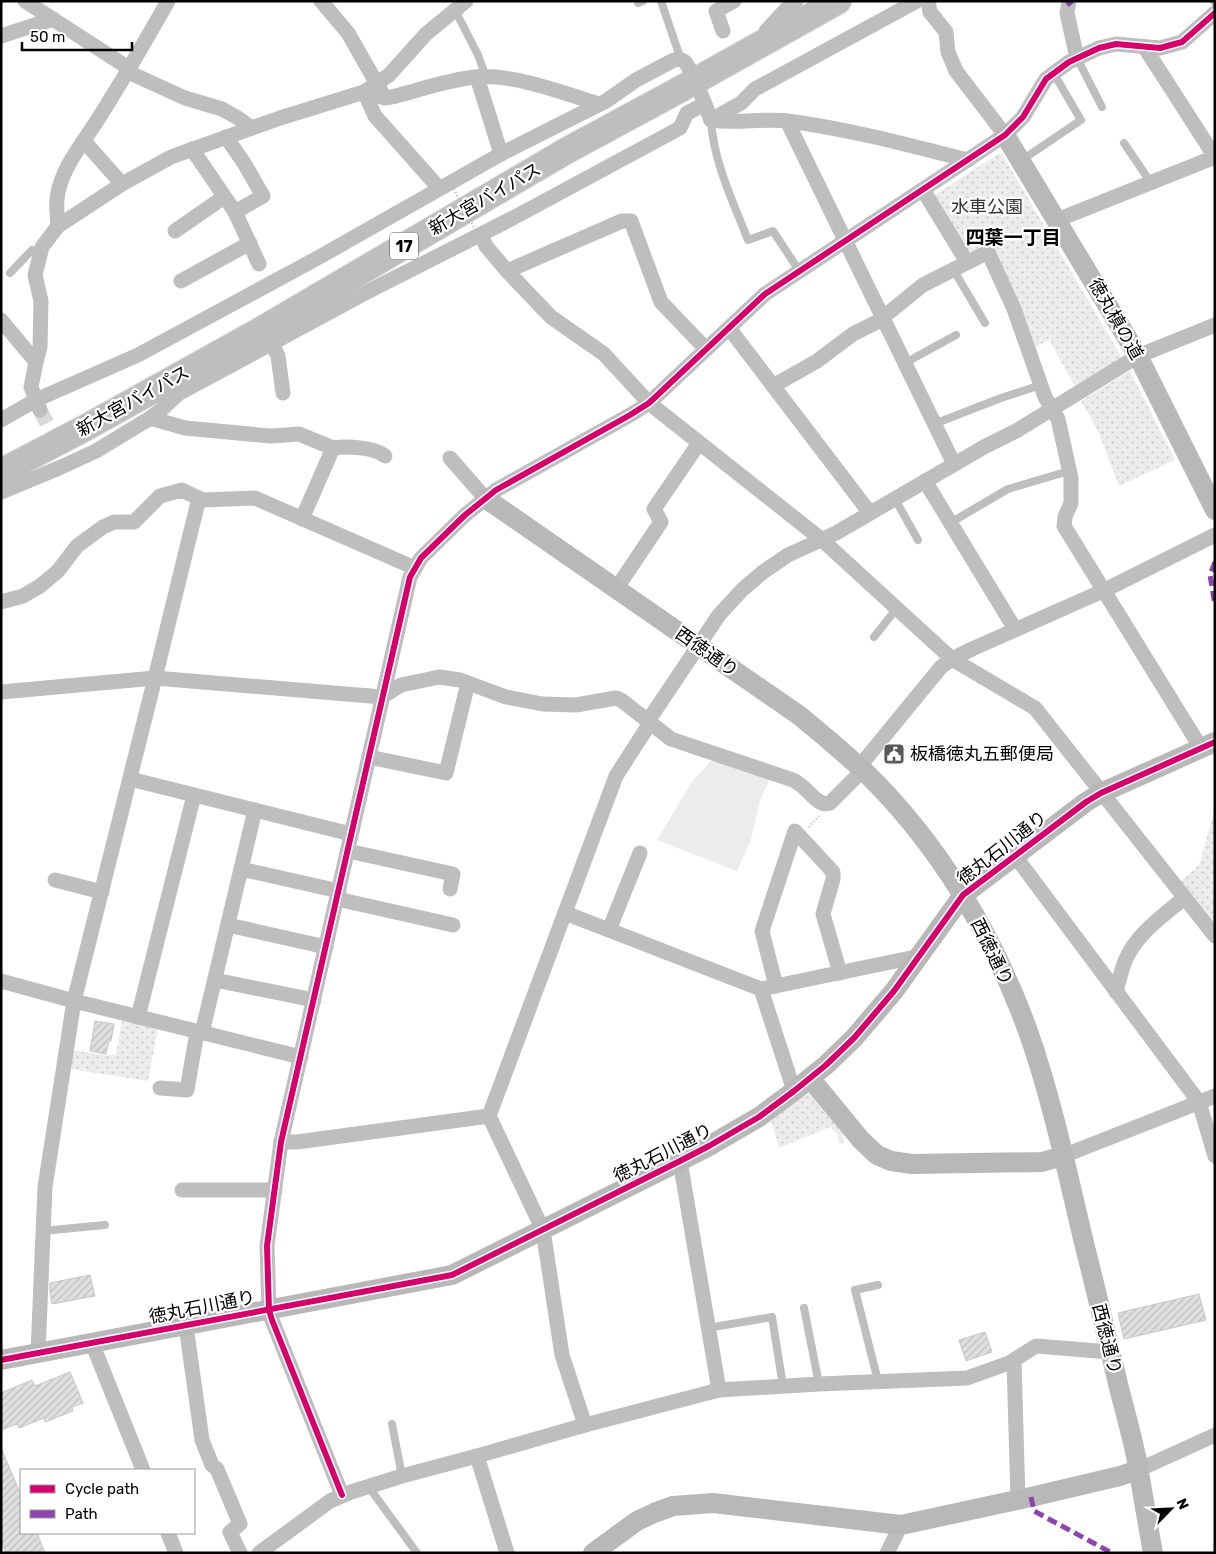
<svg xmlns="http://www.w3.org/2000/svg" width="1216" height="1554" viewBox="0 0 1216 1554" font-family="Rubik,'Noto Sans JP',sans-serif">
<defs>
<pattern id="park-dots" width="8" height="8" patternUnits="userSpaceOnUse" patternTransform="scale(1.25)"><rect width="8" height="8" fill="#ececec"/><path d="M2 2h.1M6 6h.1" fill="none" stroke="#c9c9c9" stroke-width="1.8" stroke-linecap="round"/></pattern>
<pattern id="building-hatch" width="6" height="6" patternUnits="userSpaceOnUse" patternTransform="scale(1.25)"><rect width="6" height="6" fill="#dfdfdf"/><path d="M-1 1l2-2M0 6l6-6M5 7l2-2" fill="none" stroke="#bebebe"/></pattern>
</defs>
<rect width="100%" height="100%" fill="#fff"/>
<!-- grass -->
<path fill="#ececec" d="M714 758 771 777 760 800 751 840 737 871 657 840 693 780Z"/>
<!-- park -->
<g fill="url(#park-dots)">
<path d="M998 154H1002L1122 358 1075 386 1049 340 1034 348 1026 320 998 259 967 251 935 200V195Z"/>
<path d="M1130 371 1175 460 1119 486 1098 431 1081 401Z"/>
<path d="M1215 809V926L1180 882 1199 865Z"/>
<path d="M122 1021 158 1028 148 1081 70 1069 73 1050 109 1056 116 1054Z"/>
<path d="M809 1089 842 1133 844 1142 839 1144 838 1135 830 1127 779 1148 770 1117Z"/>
</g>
<!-- building -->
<g fill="url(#building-hatch)" stroke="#c7c7c7">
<path d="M95 1021 114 1024 111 1041H109L106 1054 90 1051Z"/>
<path d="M90 1275 95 1296 52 1304 50 1292V1283Z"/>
<path d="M1199 1294 1206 1320 1124 1339 1118 1313Z"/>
<path d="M985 1332 992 1352 966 1361 959 1340Z"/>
<path d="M70 1372 83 1403 72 1407 73 1411 45 1422 44 1418 19 1428 17 1424 1 1430V1393L32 1380 35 1386Z"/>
<path d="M1 1448 21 1495V1533H37L45 1553H6L1 1541Z"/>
</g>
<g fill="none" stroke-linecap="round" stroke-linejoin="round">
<!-- street-tunnel -->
<path stroke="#d9d9d9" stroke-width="15" stroke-dasharray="15 8" stroke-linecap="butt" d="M40 410 60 448"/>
<!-- highway casing -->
<g stroke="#dbdbdb" stroke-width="28">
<path id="highway" d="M1 472 85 428 261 330 566 151 677 91 838 1"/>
</g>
<!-- path -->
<path stroke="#b9b9b9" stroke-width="2.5" stroke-dasharray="1 2.5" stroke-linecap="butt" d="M809 827 819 816"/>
<!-- lane -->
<g stroke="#bebebe" stroke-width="8">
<path d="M661 1 681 60"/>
<path d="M1214 1 1215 3"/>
<path d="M638 3 643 1"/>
<path d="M455 10 478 55 486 77"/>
<path d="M1077 58 1102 107"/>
<path d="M711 120C713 160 733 202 748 240L773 231 800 272"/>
<path d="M1124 143 1151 183"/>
<path d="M1022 160 1081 120 1054 74"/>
<path d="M953 269 985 323"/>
<path d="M10 273 32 250"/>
<path d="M905 363 956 335"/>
<path d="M934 424 1001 398 1041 385"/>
<path d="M895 499 918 540"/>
<path d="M950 523 1008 489 1069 471"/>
<path d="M874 637 897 608"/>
<path d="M42 1231 105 1225"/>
<path d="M878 1285 855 1290 878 1381"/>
<path d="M804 1308 819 1384"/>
<path d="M708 1328 772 1317 783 1386"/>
<path d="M392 1424 402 1476"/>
<path d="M368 1486 417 1553"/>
</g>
<!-- street -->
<g stroke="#bebebe" stroke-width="15">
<path d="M25 1 130 69"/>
<path d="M321 1 348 33 381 91"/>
<path d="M928 1 930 12 946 32 948 52 956 71 1005 135"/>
<path d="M1069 1 1067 13 1077 58"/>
<path d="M723 31 716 11 734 1"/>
<path d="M766 31 789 6 796 1"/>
<path d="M1 36 53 19"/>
<path d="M1145 48 1215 157"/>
<path d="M128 72 185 98 222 109 238 118 252 128"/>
<path d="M477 77 501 154"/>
<path d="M364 92 385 98 396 96C422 89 448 80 475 77 511 73 564 93 599 104"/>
<path d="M364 92 375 116 439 188"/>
<path d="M711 120C737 124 763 118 788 121 849 129 908 145 968 160"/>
<path d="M711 120 741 103 755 89 917 1"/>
<path d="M787 121 954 464"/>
<path d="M226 137 244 163 263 196 235 212"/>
<path d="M84 141 122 184"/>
<path d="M192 149 235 212 259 264"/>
<path d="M923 190 967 262"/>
<path d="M1057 220 1215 157"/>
<path d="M58 226C57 212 55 199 60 185 68 159 86 139 100 116 124 78 146 40 168 1"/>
<path d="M175 231 224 197"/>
<path d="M481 235 486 246 507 271 551 317 604 354 649 403 821 539 952 659 1035 708 1215 936"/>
<path d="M507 271 622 221H631L661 302 706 349"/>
<path d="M181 281 250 243"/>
<path d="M1 320 36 362"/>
<path d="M729 328 870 513"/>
<path d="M272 344 278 356 283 393"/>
<path d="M773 386 817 361 853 334 877 322 923 285 988 252 1014 309 1045 397 1058 419 1071 478V503L1065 517 1064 526 1201 748"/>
<path d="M40 410 31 387 36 362 40 347 41 301 35 275 42 247 58 226 122 184 171 157 280 118 364 92 389 75 426 34 466 1"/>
<path d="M150 418 185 428 271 436 299 434 333 448 302 519"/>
<path d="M1 420 36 400 138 355 314 260 501 154 606 101 636 80 674 60C678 59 682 59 685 62 693 71 706 107 711 120"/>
<path d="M333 448C347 446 374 447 385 456"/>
<path d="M450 458 485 498"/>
<path d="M925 481 1015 629"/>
<path d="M1 492 59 468 96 451 147 420 161 410 178 394 369 291 513 218 680 128 687 113 705 104"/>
<path d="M616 589 661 522 654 509 699 443"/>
<path d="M1 602 23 596 40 586 58 571 77 546 103 527 114 522H134L160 496 182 490 202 500 255 498 415 568"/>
<path d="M1 692 155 678 382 697 401 685 439 677 460 680 506 697 543 704 576 705 616 698 621 700 671 739 793 780C796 782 800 784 803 787 811 793 819 807 830 803L863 770"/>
<path d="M648 721 719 615 742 590 763 572 788 555 836 533 984 447 1016 431 1138 356 1215 325"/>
<path d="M369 757 446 773 468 683"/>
<path d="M859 767 941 667 952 659 972 649 1105 590 1215 535"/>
<path d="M130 779 351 834"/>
<path d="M348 851 453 874 450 889"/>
<path d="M1015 856 1199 1102 1215 1156"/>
<path d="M241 869 339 891"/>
<path d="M55 880 102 892"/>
<path d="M337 899 453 925"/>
<path d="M565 913 761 989 920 956"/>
<path d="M228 925 326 947"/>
<path d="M609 930 640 853"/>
<path d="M215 980 314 1000"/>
<path d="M1 981 74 1001 301 1057"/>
<path d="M776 986 762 931 795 831 833 872V879L823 914 840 973"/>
<path d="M761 989 794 1091"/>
<path d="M1116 992C1119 981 1121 971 1125 961 1136 934 1163 916 1184 898"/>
<path d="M138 1017 194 795"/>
<path d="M202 1033 255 810"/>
<path d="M160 1088 187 1090 197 1032"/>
<path d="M281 1142H297L489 1116"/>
<path d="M1063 1156 1215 1096"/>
<path d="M680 1161 719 1390"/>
<path d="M182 1190H275"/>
<path d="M186 1326 202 1440 212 1465 217 1469 240 1524 230 1532 240 1553"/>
<path d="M92 1343 143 1470"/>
<path d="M38 1353 45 1187 74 1001 155 678 199 498"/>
<path d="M1014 1361 1018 1500"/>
<path d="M585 1425 562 1355 543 1230 489 1116 616 776 650 723"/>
<path d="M477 1456 507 1553"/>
<path d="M1138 1470 1215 1435"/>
<path d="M342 1495 272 1320 269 1310 267 1246 281 1142 410 577 421 558 465 515 496 490 630 415 649 403 765 294 1005 135 1023 117 1046 79 1069 62 1099 48 1116 44 1160 48 1182 42 1215 13"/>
<path d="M168 1533 176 1553"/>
<path d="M259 1553 330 1501 351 1492 402 1476 477 1456 585 1425 719 1390 819 1384 967 1378 1009 1363 1036 1346 1110 1352"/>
<path d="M887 1553 901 1525"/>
</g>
<!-- secondary -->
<g stroke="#b8b8b8" stroke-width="20">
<path d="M1005 135 1138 356 1215 510"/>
<path d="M485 498 800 716C822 734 843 752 864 771 939 844 994 936 1029 1034 1053 1103 1068 1176 1085 1247 1097 1294 1108 1341 1119 1388 1125 1411 1131 1433 1136 1456 1142 1488 1147 1521 1153 1553"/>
<path d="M810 1078 861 1140 877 1155 891 1161 912 1164 1042 1162 1063 1156"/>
<path d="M1 1360 452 1275 680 1161 709 1146 759 1117 794 1091 826 1065 854 1038 894 991 963 895 1086 802 1101 793 1215 742"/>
<path d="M593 1553 637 1521 654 1513 673 1506 713 1503 901 1525 1031 1497 1120 1476 1138 1470"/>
</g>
<!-- highway -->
<use href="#highway" stroke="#bebebe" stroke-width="26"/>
<!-- path-bridge -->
<path stroke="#b9b9b9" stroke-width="2.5" stroke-dasharray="1 2.5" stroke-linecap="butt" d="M448 191 453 188 476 231 481 228"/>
<!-- quiet -->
<g stroke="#8e44ad" stroke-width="5" stroke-dasharray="10 5" stroke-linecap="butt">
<path d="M1067 5 1072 1"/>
<path d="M1215 562 1210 575 1215 605"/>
<path d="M1031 1497 1034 1511 1112 1553"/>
</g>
<!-- cycleway casing -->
<g stroke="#fff" stroke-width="9">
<g id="cycleway">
<path d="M1 1360 452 1275 680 1161 709 1146 759 1117 794 1091 826 1065 854 1038 894 991 963 895 1086 802 1101 793 1215 742"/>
<path d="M342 1495 272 1320 269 1310 267 1246 281 1142 410 577 421 558 465 515 496 490 630 415 649 403 765 294 1005 135 1023 117 1046 79 1069 62 1099 48 1116 44 1160 48 1182 42 1215 13"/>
</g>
</g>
<!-- cycleway -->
<use href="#cycleway" stroke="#d6006c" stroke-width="6"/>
</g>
<!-- icons -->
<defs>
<g id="civic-square" transform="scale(1.125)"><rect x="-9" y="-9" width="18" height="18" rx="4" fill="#595959" stroke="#fff"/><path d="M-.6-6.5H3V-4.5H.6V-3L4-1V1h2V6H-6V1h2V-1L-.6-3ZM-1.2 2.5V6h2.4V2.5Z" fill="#fff"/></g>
</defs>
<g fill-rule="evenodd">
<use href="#civic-square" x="894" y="754"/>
</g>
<g text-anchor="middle" stroke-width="4.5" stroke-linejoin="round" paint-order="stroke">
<!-- shield labels -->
<rect fill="#fff" stroke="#4c4c4c" stroke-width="1" x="390" y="232.5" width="28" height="27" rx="4"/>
<g font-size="16" font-weight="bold" fill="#000">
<text x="404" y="252">17</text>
</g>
<!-- street labels -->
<g font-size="18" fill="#000" stroke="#fff">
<text transform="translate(485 199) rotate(-30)" y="6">新大宮バイパス</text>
<text transform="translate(1116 319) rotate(60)" y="6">徳丸槙の道</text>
<text transform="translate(133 401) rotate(-29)" y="6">新大宮バイパス</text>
<text transform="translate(707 652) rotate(35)" y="6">西徳通り</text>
<text transform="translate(1002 848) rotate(-38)" y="6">徳丸石川通り</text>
<text transform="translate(992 952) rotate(64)" y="6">西徳通り</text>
<text transform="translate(663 1153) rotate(-27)" y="6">徳丸石川通り</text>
<text transform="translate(202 1307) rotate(-11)" y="6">徳丸石川通り</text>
<text transform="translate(1107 1339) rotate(76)" y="6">西徳通り</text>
</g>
<!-- park labels -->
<g font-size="18" fill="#333" stroke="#fff">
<text x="987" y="213">水車公園</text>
</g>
<!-- poi labels -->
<g font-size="18" fill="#000" stroke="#fff" text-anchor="start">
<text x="910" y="760">板橋徳丸五郵便局</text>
</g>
<!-- neighbourhood labels -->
<g font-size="19" font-weight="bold" fill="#000" stroke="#fff">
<text x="1013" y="244">四葉一丁目</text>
</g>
</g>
<!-- border -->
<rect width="1216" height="1554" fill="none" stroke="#000000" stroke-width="5"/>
<!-- legend -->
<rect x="20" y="1469" width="175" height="65" fill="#ffffff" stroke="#999999"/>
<rect x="30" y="1485" width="25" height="8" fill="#d6006c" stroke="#999999"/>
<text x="65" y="1494" font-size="15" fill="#000000">Cycle path</text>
<rect x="30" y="1510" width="25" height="8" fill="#8e44ad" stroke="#999999"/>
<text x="65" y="1519" font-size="15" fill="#000000">Path</text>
<!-- north arrow -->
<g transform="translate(1171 1509) rotate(66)" stroke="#ffffff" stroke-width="4" paint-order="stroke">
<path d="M0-4L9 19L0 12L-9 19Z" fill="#000000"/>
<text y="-8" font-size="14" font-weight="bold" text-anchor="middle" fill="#000000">N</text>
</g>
<!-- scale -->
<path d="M22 42v8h110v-8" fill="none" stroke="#000000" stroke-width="2.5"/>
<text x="30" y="42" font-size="15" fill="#000000" stroke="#ffffff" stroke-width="4" paint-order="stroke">50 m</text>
</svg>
